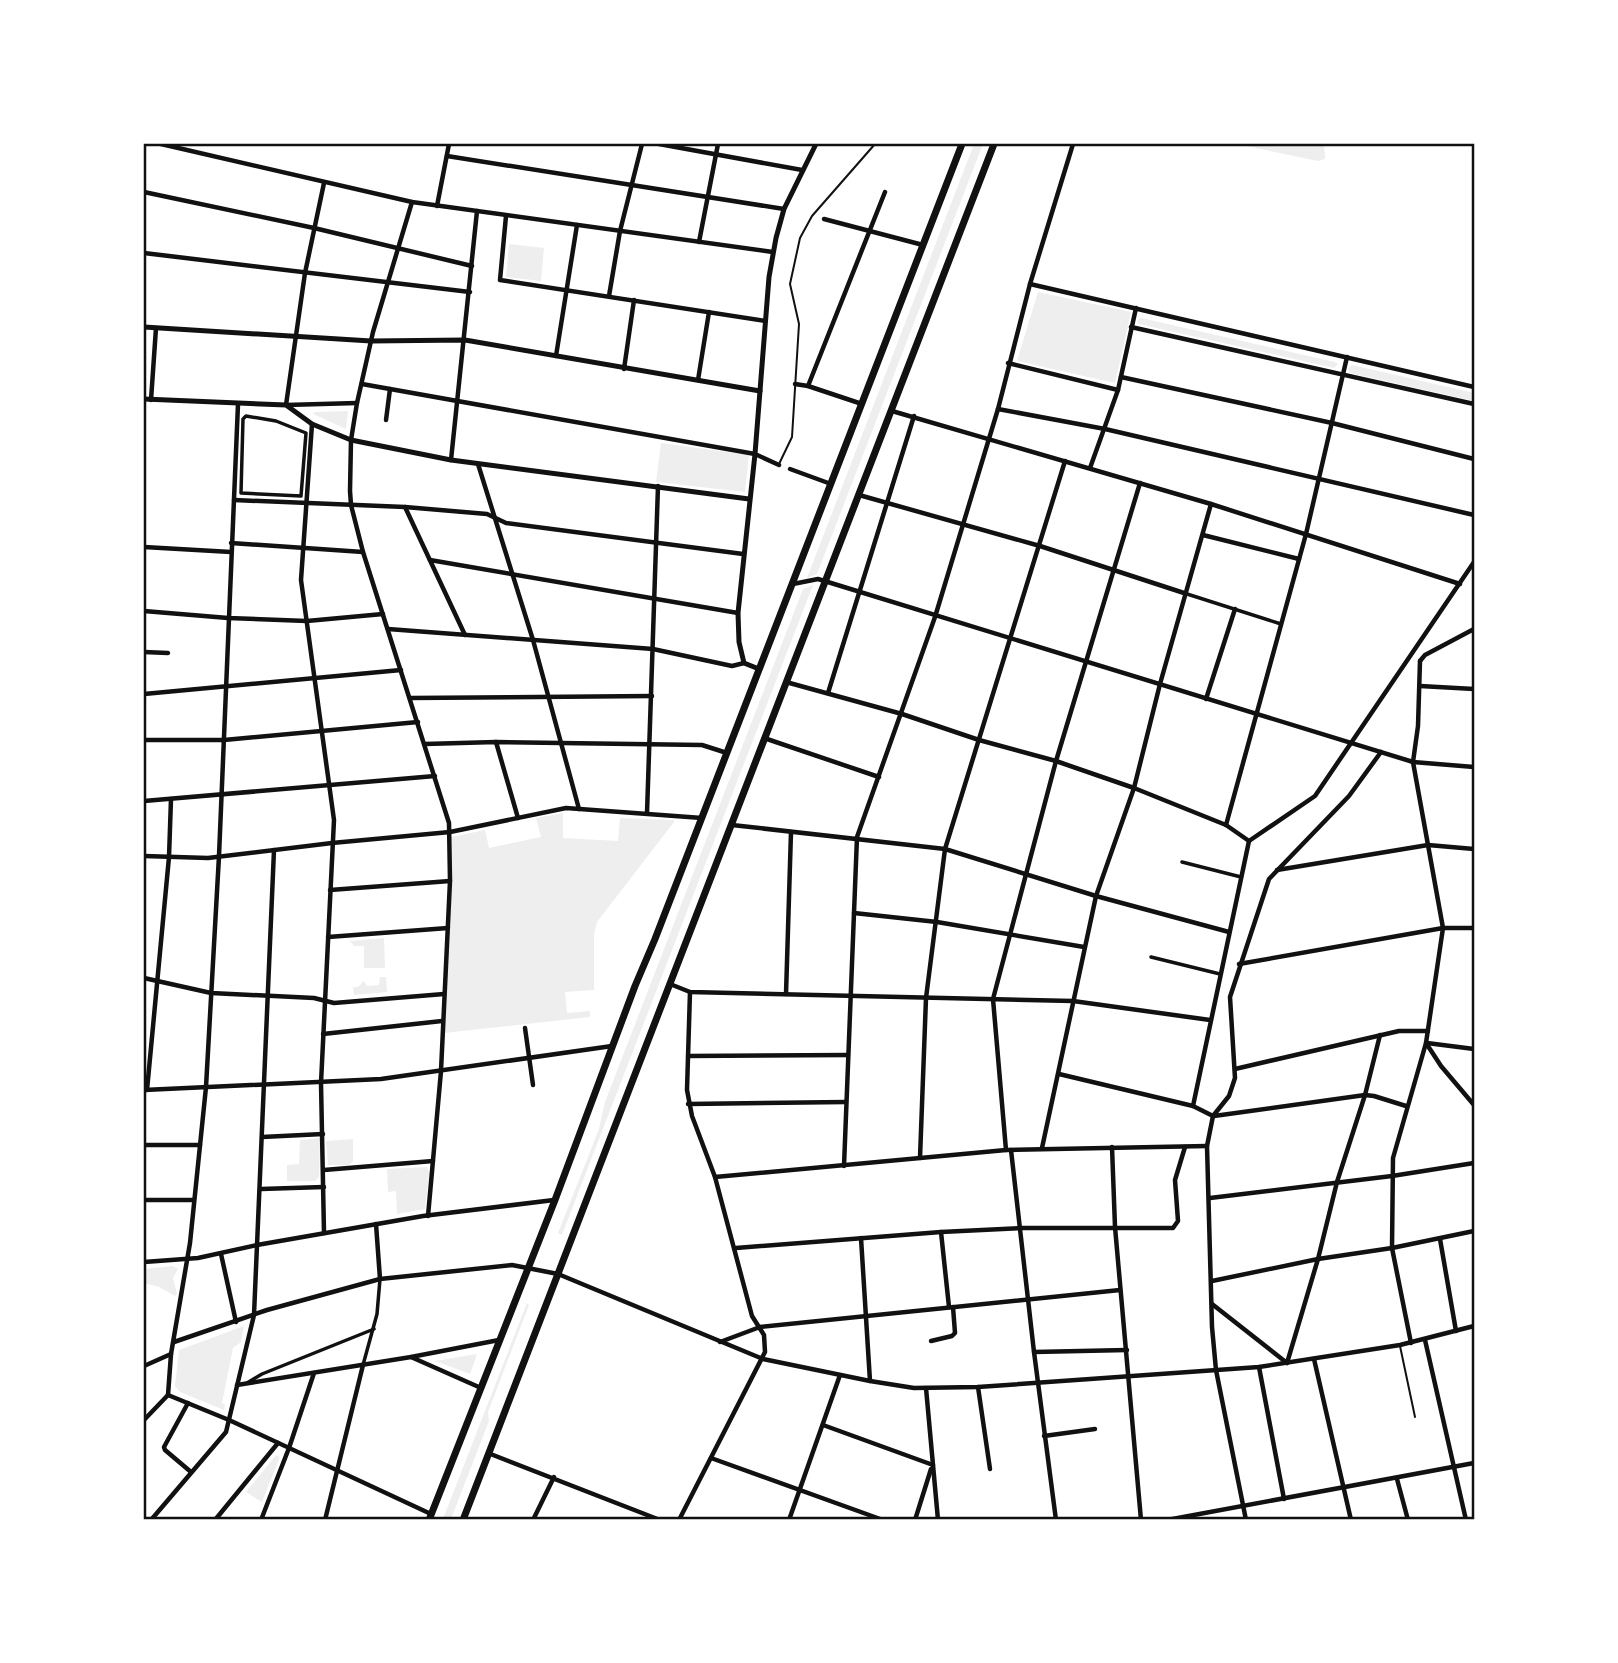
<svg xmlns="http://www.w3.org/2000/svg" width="1618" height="1663" viewBox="0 0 1618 1663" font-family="'IBM Plex Sans',sans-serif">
<rect width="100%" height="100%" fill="#fff"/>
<!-- green -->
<g fill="#eee">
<path d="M974 144H983L817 574 807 578Z"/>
<path d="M1237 144H1324L1325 159 1318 161Z"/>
<path d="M509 244 544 248 541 281 506 277Z"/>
<path d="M1038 292 1131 312 1115 383 1017 361Z"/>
<path d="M1141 318 1335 362 1338 364 1334 368 1139 324 1137 321Z"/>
<path d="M1352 365 1474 393V401L1350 373 1348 368Z"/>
<path d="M348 411 346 429 313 414 315 412Z"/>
<path d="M661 443 749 455 745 492 656 482Z"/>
<path d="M813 585 562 1235 558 1233 599 1129 605 1102 803 589Z"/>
<path d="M563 813V838L618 841 620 818 674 820V822L597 922 594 935V990L565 992 567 1013 590 1011V1017L444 1033 452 876 451 837 485 830 489 848 541 837 536 818Z"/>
<path d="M384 938 385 968H364V946H354L350 941Z"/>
<path d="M380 977H386L387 992 354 995 353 987H358L364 981 367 986 379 985Z"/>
<path d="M320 1138 319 1177 315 1181H287V1165L299 1164 300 1140Z"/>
<path d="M353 1139V1162L348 1165H328L326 1141Z"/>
<path d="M427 1167 429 1173 425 1209 397 1214 396 1191 388 1192 387 1169Z"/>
<path d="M173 1266 178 1269 173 1278 177 1294 175 1296 159 1287 144 1283V1269Z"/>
<path d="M527 1303 529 1305 488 1412 489 1421 451 1519H443Z"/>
<path d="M244 1326 241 1342 233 1348 222 1403 225 1405 224 1410 180 1392 175 1386 179 1350Z"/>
<path d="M477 1354 470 1374 435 1361Z"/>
<path d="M276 1455 280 1457 262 1502 246 1492Z"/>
</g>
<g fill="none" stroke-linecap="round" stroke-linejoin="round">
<!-- service -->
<g stroke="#111" stroke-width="2">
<path d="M779 464 792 437 799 324 790 284 800 238 812 216 875 144"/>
<path d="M1400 1346 1415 1417"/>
</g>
<!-- pedestrian -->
<g stroke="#111" stroke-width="3.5">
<path d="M246 416 276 421 306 433 301 496 241 493 243 419Z"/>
<path d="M1184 593 1281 624"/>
<path d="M1182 862 1241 877"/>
<path d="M1151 957 1220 974"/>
<path d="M363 1365 377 1314 380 1279"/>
<path d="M247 1383 262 1374 374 1329"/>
</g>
<!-- minor -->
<g stroke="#111" stroke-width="4.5">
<path d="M161 144 412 202 773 252"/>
<path d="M659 144 802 170"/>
<path d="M447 156 784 209"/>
<path d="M324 183 305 273 286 405 357 403"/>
<path d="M144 192 314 228 472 266"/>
<path d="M412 202 373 332 357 403 351 440 350 491 351 505 363 552 449 823 450 881 441 1071 428 1216"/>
<path d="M437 206 449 144"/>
<path d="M506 216 500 280 765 321"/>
<path d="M824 219 923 245"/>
<path d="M699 242 718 144"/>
<path d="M144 253 470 292"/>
<path d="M1030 284 1474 387"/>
<path d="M609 296 620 231 642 144"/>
<path d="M1131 327 1474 404"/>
<path d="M556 356 577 225"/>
<path d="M1008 363 1118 390"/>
<path d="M624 369 634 300"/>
<path d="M1121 377 1332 423 1474 459"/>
<path d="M698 380 709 312"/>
<path d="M362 384 755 454 779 465"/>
<path d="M795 384 808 386 862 404"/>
<path d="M808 386 885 192"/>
<path d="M151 400 156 328"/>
<path d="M998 409 1105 429 1474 515"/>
<path d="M892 411 1211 504 1460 584"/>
<path d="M386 420 390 389"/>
<path d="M312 424 301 580 334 820 321 1083 324 1233"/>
<path d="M451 460 477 211"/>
<path d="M478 464 533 640 579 809"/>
<path d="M1090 468 1118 390 1136 308"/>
<path d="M790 469 831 484"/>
<path d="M859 495 1040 546 1184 593"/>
<path d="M234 500 405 507 487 514 506 523 743 554"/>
<path d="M405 507 465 635"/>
<path d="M1203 535 1299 559"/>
<path d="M231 543 363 552"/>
<path d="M144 547 231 552"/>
<path d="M430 560 738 613"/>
<path d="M793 584 818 579 1413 762 1474 767"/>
<path d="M144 611 228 618 307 621 383 614"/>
<path d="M388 629 653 649 732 666 744 663"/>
<path d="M144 652 168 653"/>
<path d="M1420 661 1425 655 1474 629"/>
<path d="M786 682 902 714 979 740 1056 761 1134 788 1226 825 1249 841"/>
<path d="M1420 686 1474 689"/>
<path d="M828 693 914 416"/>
<path d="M144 694 401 670"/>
<path d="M410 698 652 696"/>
<path d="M1206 699 1235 609"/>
<path d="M764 738 879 777"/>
<path d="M144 740H224L418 722"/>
<path d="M496 742 518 818"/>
<path d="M425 744 496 742 702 745 727 753"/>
<path d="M144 801 435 776"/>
<path d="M647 813 658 486"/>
<path d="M732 825 945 849 1096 896 1229 932"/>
<path d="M1226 825 1306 534 1347 357"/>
<path d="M144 856 208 858 332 843 450 832 566 808 702 818"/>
<path d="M1277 870 1428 845 1474 849"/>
<path d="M330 890 450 881"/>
<path d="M854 913 937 922 1084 947"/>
<path d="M328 937 448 928"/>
<path d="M1239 964 1443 928H1474"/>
<path d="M144 978 211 993 314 998 334 1003 444 994"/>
<path d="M670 984 690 992 1073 1001 1210 1020"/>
<path d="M786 994 791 832"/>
<path d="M525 1028 533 1085"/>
<path d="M323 1034 442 1021"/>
<path d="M1426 1043 1441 1066 1474 1105"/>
<path d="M1427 1043 1474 1049"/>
<path d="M688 1056 848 1055"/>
<path d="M1235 1069 1399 1031H1428"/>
<path d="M1059 1074 1193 1106 1213 1116"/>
<path d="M144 1090 381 1079 612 1046"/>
<path d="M147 1090 169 857 171 799"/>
<path d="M688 1104 846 1102"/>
<path d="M1193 1106 1249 841 1315 796 1474 562"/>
<path d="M1214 1116 1365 1095 1374 1096 1406 1106"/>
<path d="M262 1137 323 1134"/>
<path d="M144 1145H200"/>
<path d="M1112 1147 1115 1227 1141 1520"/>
<path d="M1042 1148 1096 896 1134 788 1160 684 1211 504"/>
<path d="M1006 1150 993 999 1056 761 1140 483"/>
<path d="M1011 1150 1034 1352 1056 1520"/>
<path d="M920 1158 926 998 945 849 1065 461"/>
<path d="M844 1166 857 837 935 617 998 409 1030 284 1073 144"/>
<path d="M324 1170 433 1161"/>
<path d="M715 1177 1006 1150 1207 1146"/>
<path d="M261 1189 324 1187"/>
<path d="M1210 1198 1392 1176 1474 1163"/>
<path d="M144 1200H193"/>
<path d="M376 1224 380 1279"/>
<path d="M941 1232 949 1307"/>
<path d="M861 1238 870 1381"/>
<path d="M1440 1239 1456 1331"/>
<path d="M736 1248 941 1232 1021 1228H1173L1178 1221 1175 1180 1185 1147"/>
<path d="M221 1254 236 1322"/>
<path d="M144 1262 198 1258 257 1245 423 1216 554 1200"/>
<path d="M1212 1281 1318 1259 1392 1248 1474 1231"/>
<path d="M1212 1304 1287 1363 1318 1259 1337 1182 1365 1095 1380 1035"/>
<path d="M1425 1340 1466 1520"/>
<path d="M931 1341 952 1336 955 1333 953 1307"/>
<path d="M174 1342 267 1310 380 1279 512 1265 558 1274 763 1359 870 1381 914 1388 978 1387 1259 1367 1400 1345 1474 1326"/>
<path d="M720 1342 760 1327 1120 1290"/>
<path d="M1411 1343 1392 1248 1393 1158 1426 1043 1443 928 1413 762 1418 726 1420 661"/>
<path d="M1034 1352 1127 1350"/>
<path d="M411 1357 481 1388"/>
<path d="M1314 1359 1351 1520"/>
<path d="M144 1366 171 1354"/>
<path d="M1259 1367 1284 1499"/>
<path d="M237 1385 411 1357 499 1340"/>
<path d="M978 1387 990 1469"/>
<path d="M926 1388 938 1520"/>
<path d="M168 1395 171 1354 190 1243 206 1087 219 856 238 404"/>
<path d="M168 1395 229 1420 431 1514"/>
<path d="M188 1403 164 1447 165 1450 191 1472"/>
<path d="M144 1420 168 1395"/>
<path d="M823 1425 933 1465"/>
<path d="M1044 1436 1095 1429"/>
<path d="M488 1453 660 1520"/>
<path d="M711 1458 883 1520"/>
<path d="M1397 1479 1408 1520"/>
<path d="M151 1520 226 1432 254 1315 274 850"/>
<path d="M215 1520 278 1443"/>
<path d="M261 1520 289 1448 314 1373"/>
<path d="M325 1520 363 1365"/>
<path d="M533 1520 554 1477"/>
<path d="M679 1520 765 1352 764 1335 752 1316 715 1177 692 1116 687 1090 690 992"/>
<path d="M789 1520 840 1375"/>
<path d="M915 1520 931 1469"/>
<path d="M1167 1520 1474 1463"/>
<path d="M1246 1520 1216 1370 1212 1327 1207 1146 1213 1116 1229 1096 1235 1078 1230 997 1269 879 1349 796 1381 752"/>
</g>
<!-- tertiary -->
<g stroke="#111" stroke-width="5">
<path d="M144 327 371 341 465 340 760 391"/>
<path d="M144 399 286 405 312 424 351 440 451 460 749 499"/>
<path d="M759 669 744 663 739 642 738 613 755 454 769 277 776 238 784 209 816 144"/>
</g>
<!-- trunk -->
<g stroke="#111" stroke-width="7">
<path d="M429 1520 555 1200 635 986 655 939 962 144"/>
<path d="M463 1520 994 144"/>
</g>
</g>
<!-- border -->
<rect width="1618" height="1663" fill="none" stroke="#ffffff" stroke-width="290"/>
<rect x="145" y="145" width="1328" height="1373" fill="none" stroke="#111" stroke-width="2.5"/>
</svg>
